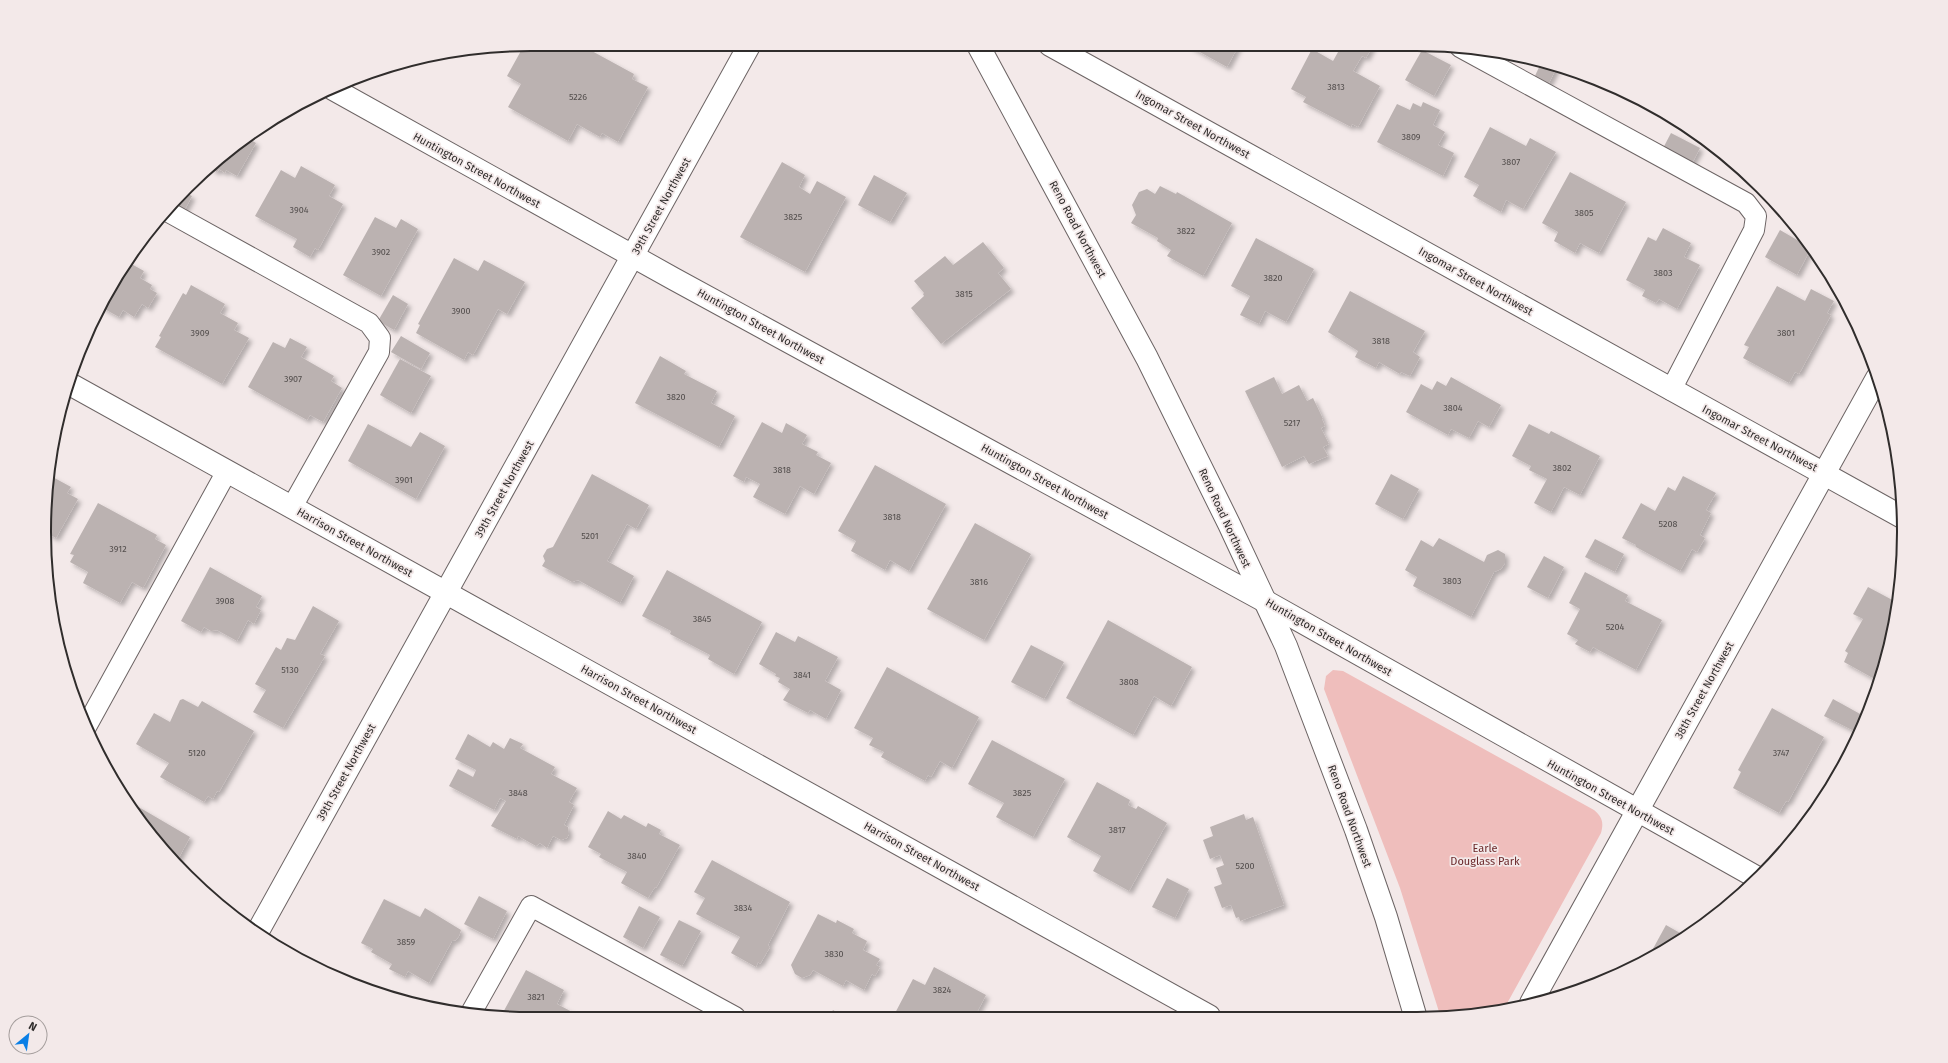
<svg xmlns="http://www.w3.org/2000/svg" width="1948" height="1063" viewBox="0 0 1948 1063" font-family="'Fira Sans',sans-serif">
<defs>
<filter id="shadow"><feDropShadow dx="3.5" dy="3.5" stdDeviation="2" flood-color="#0004"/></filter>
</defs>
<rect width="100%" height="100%" fill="#f3e9e9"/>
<!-- green -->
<path fill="#efbebc" d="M1333 670 1343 671 1594 810C1602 817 1604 822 1601 833L1504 1009 1480 1015H1440L1400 888 1324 689 1326 676Z"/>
<!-- building -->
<g fill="#bbb2b1" filter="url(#shadow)">
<path d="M532 44H579L634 74 632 79 648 87 618 142 602 133 600 137 577 124 568 141 508 107 521 84 507 76 522 49 515 46Z"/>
<path d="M1187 45H1239L1227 67Z"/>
<path d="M1342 45H1373L1366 58 1362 56 1353 71 1380 86 1358 127 1352 124 1351 127 1303 102 1306 97 1291 89 1312 49 1333 61Z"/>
<path d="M1422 50 1451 65 1434 96 1405 80Z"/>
<path d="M1542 61 1557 67 1548 85 1534 78Z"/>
<path d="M1423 102 1440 110 1433 125 1445 132 1438 145 1454 153 1443 176 1377 142 1397 104 1410 110 1413 103 1421 107Z"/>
<path d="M1652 106 1660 109 1671 117 1652 107Z"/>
<path d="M1490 127 1526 146 1530 138 1556 152 1523 209 1506 200 1501 212 1473 196 1479 185 1464 177Z"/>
<path d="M1671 133 1700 148 1689 169 1660 154Z"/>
<path d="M246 137 256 143 237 176 226 170 225 173 219 169 217 172 210 168 235 145Z"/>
<path d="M782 162 805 175 799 187 810 194 817 181 846 197 805 272 740 237Z"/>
<path d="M301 166 335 185 329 196 343 204 318 250 315 248 310 257 293 247 297 239 255 216 281 170 295 178Z"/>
<path d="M1570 172 1626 202 1599 253 1580 243 1575 253 1554 241 1558 232 1542 223Z"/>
<path d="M874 175 907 193 890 222 858 205Z"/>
<path d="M1160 186 1176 194 1177 192 1232 223 1203 276 1167 256 1171 250 1157 241 1158 238 1131 223 1136 215 1132 205 1139 192 1147 189 1155 194Z"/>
<path d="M184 192 192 196 183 213 169 206Z"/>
<path d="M375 217 396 228 401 219 418 229 381 296 343 275Z"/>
<path d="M1663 228 1691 243 1684 257 1700 265 1677 309 1659 299 1656 303 1642 296 1645 290 1626 280 1648 237 1656 241Z"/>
<path d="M1780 230 1811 248 1797 275 1765 257Z"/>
<path d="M1256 238 1314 269 1286 322 1265 311 1259 324 1240 315 1250 296 1231 286Z"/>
<path d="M983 242 1004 268 998 273 1011 289 941 344 911 308 924 296 923 294 924 293 914 281 945 256 953 265Z"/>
<path d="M454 258 478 271 484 260 525 282 507 314 498 309 473 355 468 352 464 360 416 333 420 325 418 324Z"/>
<path d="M126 261 144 271 140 278 152 285 150 289 157 293 148 308 142 304 134 317 123 310 119 317 101 307Z"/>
<path d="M191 285 225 304 220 313 238 323 234 330 249 338 222 384 155 347 161 337 159 336 183 293 186 295Z"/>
<path d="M1777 286 1805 301 1811 289 1834 301 1827 313 1831 315 1799 374 1795 372 1789 383 1743 358 1749 347 1744 345Z"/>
<path d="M1350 291 1425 331 1413 352 1420 357 1410 376 1401 372 1400 374 1379 362 1376 368 1355 357 1358 351 1328 332Z"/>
<path d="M393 295 408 304 394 330 378 321Z"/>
<path d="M401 336 430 353 421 369 391 352Z"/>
<path d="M290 338 307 347 301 357 334 376 331 381 342 388 323 422 310 415 307 420 248 387 273 342 285 348Z"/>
<path d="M660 356 686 371 684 374 717 391 711 403 735 416 719 447 635 403Z"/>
<path d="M400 359 431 376 411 413 380 395Z"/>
<path d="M1274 377 1282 394 1299 385 1307 401 1313 398 1323 419H1322L1325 426 1321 428 1329 444 1323 447 1328 456 1309 464 1304 456 1282 467 1245 391Z"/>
<path d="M1451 377 1501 405 1489 427 1478 421 1469 438 1451 429 1448 435 1406 412 1421 384 1432 390 1437 381 1446 386Z"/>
<path d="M762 422 782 433 786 423 807 435 802 444 818 452 816 455 831 463 814 494 800 486 785 514 753 497 760 484 746 477 744 482 733 476Z"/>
<path d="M368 424 411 447 420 432 445 446 416 499 348 461Z"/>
<path d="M1529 424 1549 434 1551 431 1600 456 1580 495 1564 487 1551 512 1534 503 1547 479 1529 470 1531 466 1512 456Z"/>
<path d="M875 465 946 504 909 571 890 560 885 570 851 551 856 541 838 531Z"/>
<path d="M592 474 649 505 636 529 627 524 607 561 634 576 620 603 578 580 572 582 542 566 545 561 543 556 547 549 553 547Z"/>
<path d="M1391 474 1419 489 1403 519 1375 504Z"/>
<path d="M49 475 71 487 67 493 78 499 56 538 45 532V499Z"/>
<path d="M1683 476 1716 493 1706 510 1711 513 1700 535 1705 538 1697 552 1692 549 1680 571 1636 547V545L1622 538 1641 503 1655 511 1668 487 1675 491Z"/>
<path d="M98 503 157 535 155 539 166 545 143 588 132 582 120 603 83 583 88 572 70 562 74 555 70 554Z"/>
<path d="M975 523 1031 554 984 640 927 609Z"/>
<path d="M1439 538 1484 562 1487 555 1498 550 1505 554V563L1501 569 1494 572 1471 617 1413 586 1417 577 1405 570 1421 540 1433 547Z"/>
<path d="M1595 539 1624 554 1615 572 1585 557Z"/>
<path d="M1544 556 1564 567 1548 598 1527 587Z"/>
<path d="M210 567 262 596 256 607 261 610 254 624 248 620 237 641 217 630 211 631 204 627 201 632 181 621Z"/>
<path d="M667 570 762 622 734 674 708 659 710 655 670 634 671 631 642 616Z"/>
<path d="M1585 572 1628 595 1625 601 1662 620 1636 670 1593 647 1590 652 1575 644 1578 640 1567 634 1580 609 1569 603Z"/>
<path d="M1868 587 1898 603 1880 682 1844 662 1848 653 1845 651 1863 619 1853 614Z"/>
<path d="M313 606 339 621 320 654 325 656 283 728 253 712 266 690 255 684 276 647 281 650 287 638 295 640Z"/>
<path d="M1108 620 1192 667 1171 706 1154 696 1133 735 1066 698Z"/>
<path d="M776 632 795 642 798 636 838 657 825 681 841 690 826 719 810 710 808 713 783 700 790 689 778 682 780 678 775 676 776 674 759 664Z"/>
<path d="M1031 645 1064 662 1044 699 1011 682Z"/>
<path d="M887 667 979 717 952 768 940 761 931 777 928 775 925 781 881 757 884 752 869 745 873 738 854 728Z"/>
<path d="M183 699 198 707 202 701 254 731 219 792 217 791 213 799 208 796 204 802 160 777 169 763 136 744 154 713 170 722 180 700Z"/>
<path d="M1833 699 1862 715 1854 731 1824 716Z"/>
<path d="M1772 708 1824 737 1788 802 1786 801 1779 813 1733 788 1741 772 1738 770Z"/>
<path d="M468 734 490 747 493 742 504 749 510 738 523 744 520 748 555 767 551 774 577 788 569 802 574 805 564 825 568 827 569 834 567 838 561 840 553 836 547 848 540 843 536 846 518 836 517 839 491 826 506 801 500 798 494 810 449 786 458 769 473 777 476 770 455 759Z"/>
<path d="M992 740 1065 779 1033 837 996 817 1004 803 968 784Z"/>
<path d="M1097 782 1130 800 1128 805 1136 809 1138 806 1167 823 1129 891 1093 871 1101 856 1067 837Z"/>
<path d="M125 799 190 837 176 863 165 853Z"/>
<path d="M608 811 621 819 624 815 646 827 648 823 661 830 659 834 680 845 656 888 655 887 648 898 621 883 627 872 599 857 601 854 588 847Z"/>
<path d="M1244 814 1246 820 1253 817 1284 905 1240 921 1239 917 1236 918 1231 905 1222 908 1214 887 1222 884 1216 868 1224 865 1220 855 1210 859 1203 840 1213 836 1210 827Z"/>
<path d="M712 860 790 902 768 945 770 947 760 964 758 962 756 967 731 953 740 937 696 914 705 898 694 892Z"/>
<path d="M1167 878 1189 889 1175 918 1152 907Z"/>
<path d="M479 896 507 911 493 939 464 924Z"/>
<path d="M384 899 420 917 425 908 461 930 459 936 456 940 452 941 429 983 408 971 405 977 389 969 392 964 371 952 373 949 361 943Z"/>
<path d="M639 906 660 917 643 948 623 937Z"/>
<path d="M818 914 836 923 837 920 854 929 852 933 867 941 863 950 880 959 876 965 880 967 875 976 872 974 864 990 846 980 843 986 813 970 810 975 802 978 795 974 791 965Z"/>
<path d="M679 920 701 931 682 966 660 955Z"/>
<path d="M1666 925 1687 937 1649 956Z"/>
<path d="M934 967 986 995 975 1016 893 1017 913 979 925 985Z"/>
<path d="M526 970 564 990 557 1004 576 1014 574 1018H500Z"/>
<path d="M833 1010 845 1017H829Z"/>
<path d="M1011 1011 1021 1016H1008Z"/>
</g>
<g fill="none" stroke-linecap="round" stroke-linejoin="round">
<!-- service casing -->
<g stroke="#6c6464" stroke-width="22">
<g id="service">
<path d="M1460 47 1746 203 1756 216 1754 230 1671 390"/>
<path d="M165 210 369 323 380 338 379 352 292 507"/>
<path d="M86 727 227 471"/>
<path d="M471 1013 531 906 735 1017"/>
</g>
</g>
<!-- minor casing -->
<g stroke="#6c6464" stroke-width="24">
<g id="minor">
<path d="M1050 45 1902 517"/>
<path d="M333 89 674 279 1263 600 1756 877"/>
<path d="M68 383 1209 1016"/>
<path d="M257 933 750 44"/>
<path d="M1531 1003 1877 378"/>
</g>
</g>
<!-- secondary casing -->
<g stroke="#6c6464" stroke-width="24">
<path id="secondary" d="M978 45 1147 358 1229 524 1286 646 1356 830 1386 917 1415 1015"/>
</g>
<!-- service -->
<use href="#service" stroke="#fff" stroke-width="20"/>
<!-- minor -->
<use href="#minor" stroke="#fff" stroke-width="22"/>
<!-- secondary -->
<use href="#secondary" stroke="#fff" stroke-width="22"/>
</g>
<g text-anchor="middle" stroke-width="3.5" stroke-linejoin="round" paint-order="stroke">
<!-- number labels -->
<g font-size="9" fill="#534e4d">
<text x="1336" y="90">3813</text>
<text x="578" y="100">5226</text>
<text x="1411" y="140">3809</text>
<text x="1511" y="165">3807</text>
<text x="299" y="213">3904</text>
<text x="1584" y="216">3805</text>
<text x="793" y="220">3825</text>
<text x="1186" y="234">3822</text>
<text x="381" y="255">3902</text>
<text x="1663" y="276">3803</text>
<text x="1273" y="281">3820</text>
<text x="964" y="297">3815</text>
<text x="461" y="314">3900</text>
<text x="200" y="336">3909</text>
<text x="1786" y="336">3801</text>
<text x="1381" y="344">3818</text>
<text x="293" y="382">3907</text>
<text x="676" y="400">3820</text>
<text x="1453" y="411">3804</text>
<text x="1292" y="426">5217</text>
<text x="1562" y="471">3802</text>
<text x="782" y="473">3818</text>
<text x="404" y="483">3901</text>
<text x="892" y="520">3818</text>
<text x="1668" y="527">5208</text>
<text x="590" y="539">5201</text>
<text x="118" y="552">3912</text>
<text x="1452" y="584">3803</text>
<text x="979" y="585">3816</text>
<text x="225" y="604">3908</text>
<text x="702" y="622">3845</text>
<text x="1615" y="630">5204</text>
<text x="290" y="673">5130</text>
<text x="802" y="678">3841</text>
<text x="1129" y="685">3808</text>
<text x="197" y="756">5120</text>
<text x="1781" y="756">3747</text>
<text x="518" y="796">3848</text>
<text x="1022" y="796">3825</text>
<text x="1117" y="833">3817</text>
<text x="637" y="859">3840</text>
<text x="1245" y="869">5200</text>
<text x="743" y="911">3834</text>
<text x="406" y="945">3859</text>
<text x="834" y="957">3830</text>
<text x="942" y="993">3824</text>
<text x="536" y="1000">3821</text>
</g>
<!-- street labels -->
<g font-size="11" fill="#302d2c" stroke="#f3e9e9">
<text transform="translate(1193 124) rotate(29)" y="4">Ingomar Street Northwest</text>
<text transform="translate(477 170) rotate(29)" y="4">Huntington Street Northwest</text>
<text transform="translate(661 206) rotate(-61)" y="4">39th Street Northwest</text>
<text transform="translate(1078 229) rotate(62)" y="4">Reno Road Northwest</text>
<text transform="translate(1476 281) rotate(29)" y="4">Ingomar Street Northwest</text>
<text transform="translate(761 326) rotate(29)" y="4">Huntington Street Northwest</text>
<text transform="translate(1760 438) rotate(28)" y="4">Ingomar Street Northwest</text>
<text transform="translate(1045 481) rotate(29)" y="4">Huntington Street Northwest</text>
<text transform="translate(504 489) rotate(-61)" y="4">39th Street Northwest</text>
<text transform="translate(1225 518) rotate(65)" y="4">Reno Road Northwest</text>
<text transform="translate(355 542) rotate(29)" y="4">Harrison Street Northwest</text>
<text transform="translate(1329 637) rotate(30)" y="4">Huntington Street Northwest</text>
<text transform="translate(1704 690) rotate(-61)" y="4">38th Street Northwest</text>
<text transform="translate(639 699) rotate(29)" y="4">Harrison Street Northwest</text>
<text transform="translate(346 772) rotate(-61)" y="4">39th Street Northwest</text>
<text transform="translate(1611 797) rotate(29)" y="4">Huntington Street Northwest</text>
<text transform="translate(1350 816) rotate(70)" y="4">Reno Road Northwest</text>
<text transform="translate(922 856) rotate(29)" y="4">Harrison Street Northwest</text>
</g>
<!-- park labels -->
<g font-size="11" fill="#6b282a" stroke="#f3e9e9">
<text x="1485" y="852">Earle<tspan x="1485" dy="13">Douglass Park</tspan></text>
</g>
</g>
<!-- crop -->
<path d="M0 0H1948V1063H0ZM531 51H1417A480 480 0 0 1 1897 531V532A480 480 0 0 1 1417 1012H531A480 480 0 0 1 51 532V531A480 480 0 0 1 531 51Z" fill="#f3e9e9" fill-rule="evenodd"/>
<path fill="none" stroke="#302d2c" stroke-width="2" d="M531 51H1417A480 480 0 0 1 1897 531V532A480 480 0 0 1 1417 1012H531A480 480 0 0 1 51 532V531A480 480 0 0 1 531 51Z"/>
<!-- north arrow -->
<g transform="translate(28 1035) rotate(29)"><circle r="19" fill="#f3e9e9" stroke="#a59e9d"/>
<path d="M0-3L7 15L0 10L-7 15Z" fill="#0a7fe6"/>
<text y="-6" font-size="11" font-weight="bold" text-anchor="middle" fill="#302d2c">N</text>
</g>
</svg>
